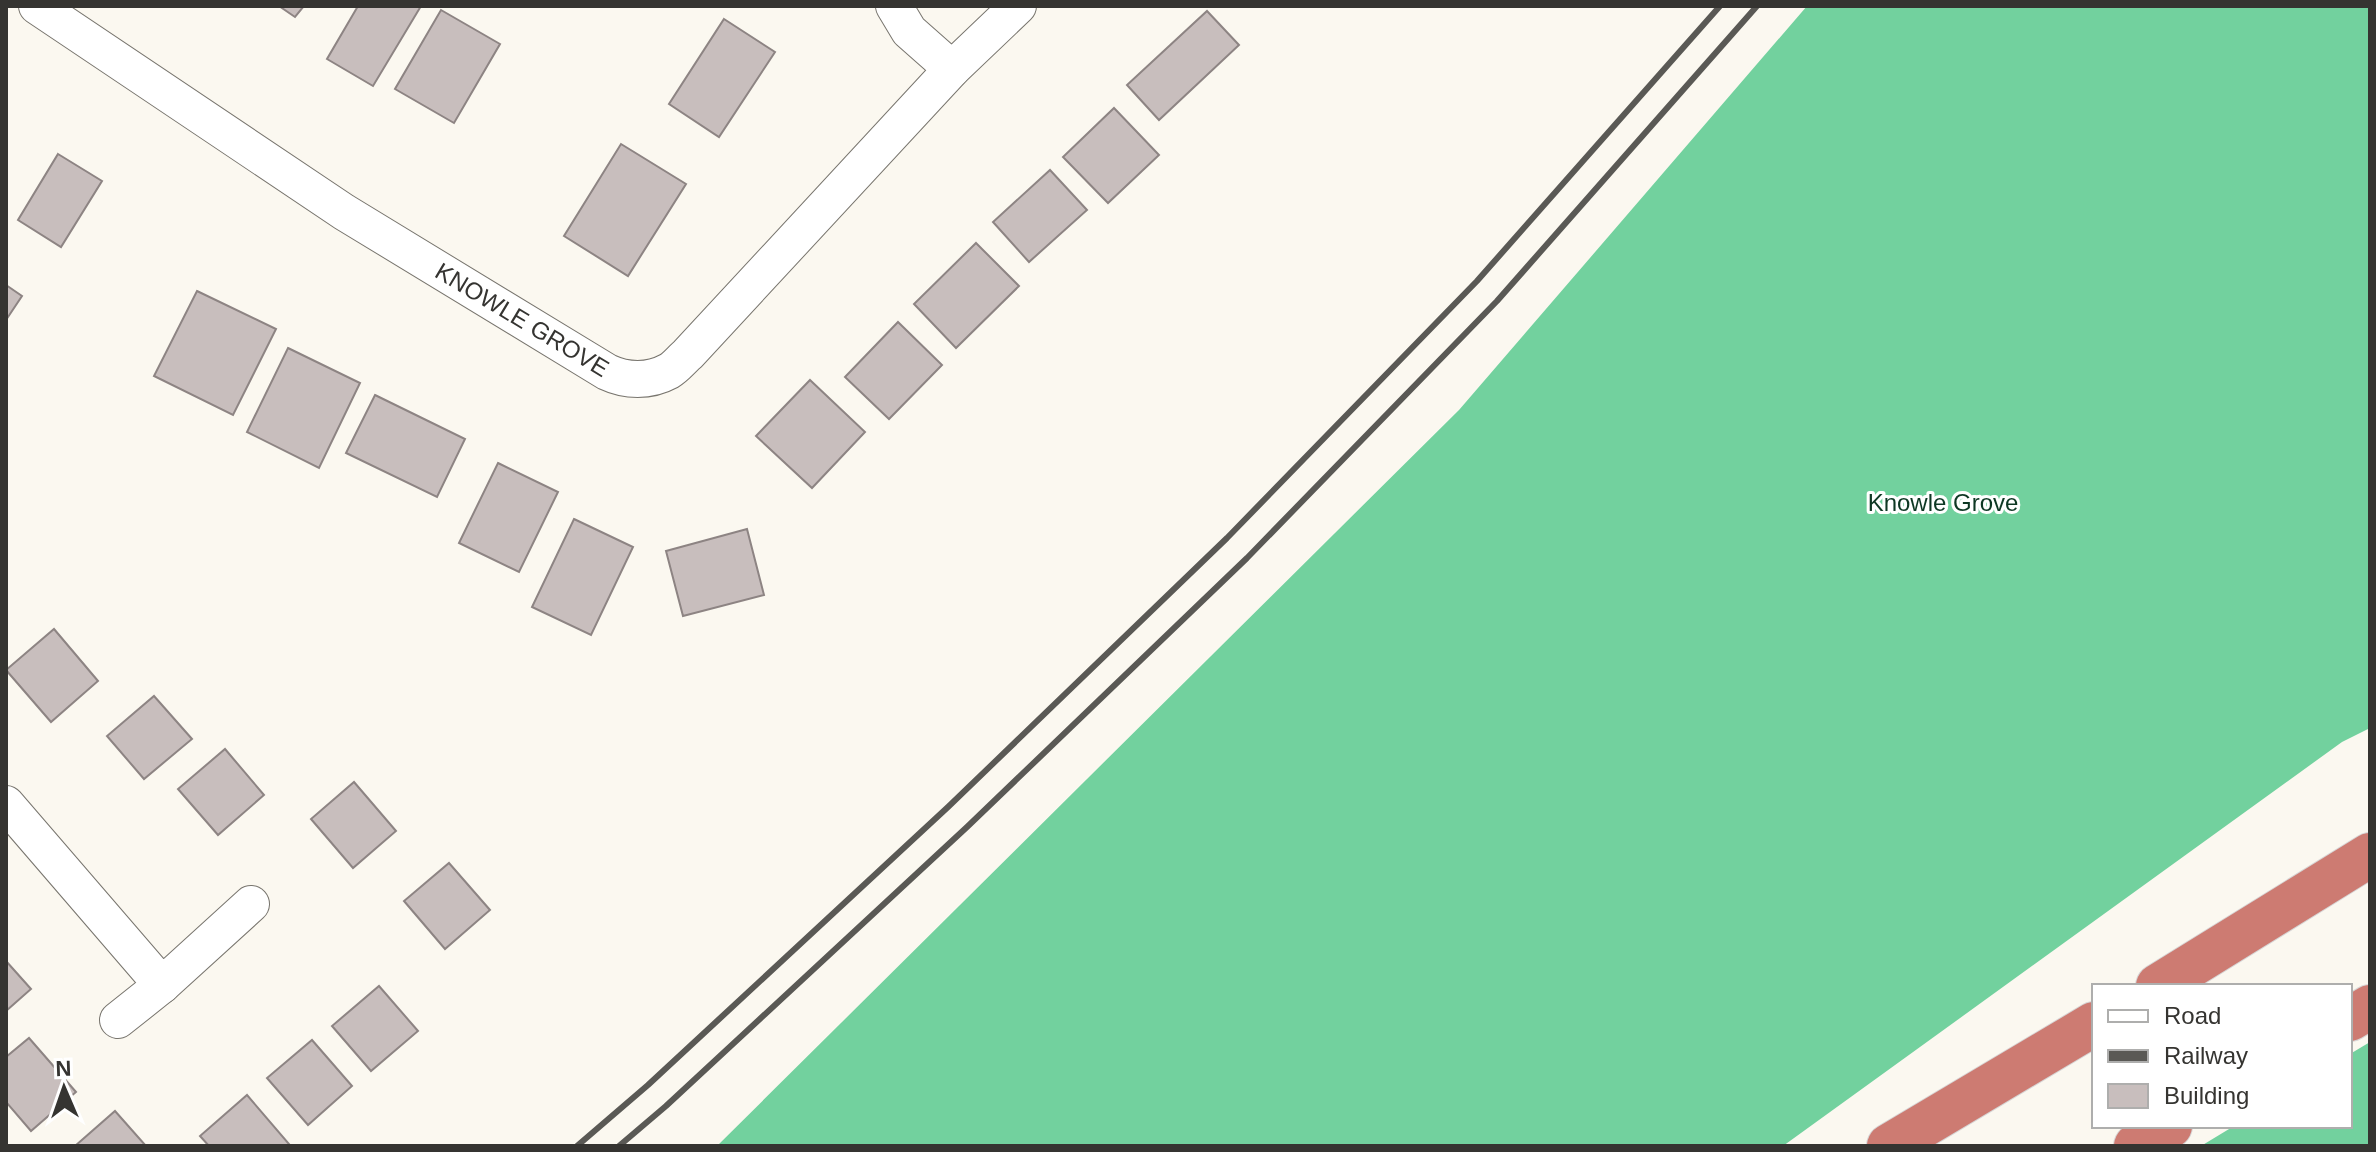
<svg xmlns="http://www.w3.org/2000/svg" width="2376" height="1152" viewBox="0 0 2376 1152" font-family="Helvetica,sans-serif">
<rect width="100%" height="100%" fill="#fbf8f0"/>
<!-- forest -->
<g fill="#72d19e">
<path d="M1807 6H2370V728L2342 742 1783 1146H717L1459 410Z"/>
<path d="M2370 1042V1146H2201L2234 1126H2350V1054Z"/>
</g>
<!-- building -->
<g fill="#c8bebd" stroke="#8d8483" stroke-width="2">
<path d="M279 6H304L295 17Z"/>
<path d="M358 6H421L373 86 327 59Z"/>
<path d="M441 10 500 44 454 123 395 89Z"/>
<path d="M1207 11 1239 45 1159 120 1127 85Z"/>
<path d="M724 19 775 52 719 137 669 104Z"/>
<path d="M1114 108 1159 155 1108 203 1063 157Z"/>
<path d="M621 144 686 184 628 276 564 236Z"/>
<path d="M58 154 102 181 61 247 18 220Z"/>
<path d="M1050 170 1087 210 1029 262 993 222Z"/>
<path d="M976 243 1019 286 956 348 914 304Z"/>
<path d="M6 285 22 296 6 320Z"/>
<path d="M197 291 276 329 233 415 154 376Z"/>
<path d="M898 322 942 365 889 419 845 377Z"/>
<path d="M288 348 360 383 319 468 247 432Z"/>
<path d="M810 380 865 432 812 488 756 436Z"/>
<path d="M375 395 465 439 437 497 346 453Z"/>
<path d="M498 463 558 492 519 572 459 543Z"/>
<path d="M574 519 633 547 591 635 532 607Z"/>
<path d="M747 529 764 595 683 616 666 551Z"/>
<path d="M54 629 98 681 51 722 6 670Z"/>
<path d="M154 696 192 739 144 779 107 736Z"/>
<path d="M225 749 264 795 218 835 178 789Z"/>
<path d="M354 782 396 831 353 868 311 819Z"/>
<path d="M449 863 490 910 445 949 404 901Z"/>
<path d="M6 961 31 989 6 1011Z"/>
<path d="M379 986 418 1031 371 1071 332 1026Z"/>
<path d="M29 1038 76 1092 31 1131 6 1102V1057Z"/>
<path d="M312 1040 352 1086 308 1125 267 1078Z"/>
<path d="M247 1095 289 1144 286 1146H209L200 1136Z"/>
<path d="M115 1111 146 1146H75Z"/>
</g>
<g fill="none" stroke-linecap="round" stroke-linejoin="round">
<!-- street casing -->
<g stroke="#78756e" stroke-width="38">
<g id="street">
<path d="M37 6 344 212 607 372C626 381 649 382 669 371 676 367 682 359 688 354L952 69 1018 6"/>
<path d="M894 6 909 31 952 69"/>
<path d="M6 804 162 985 251 904"/>
<path d="M118 1020 162 985"/>
</g>
</g>
<!-- highway casing -->
<g stroke="#d7d6d6" stroke-width="46">
<g id="highway">
<path d="M2158 986 2370 855"/>
<path d="M2350 1019 2370 1007"/>
<path d="M1889 1146 2094 1024"/>
<path d="M2136 1146 2170 1126"/>
</g>
</g>
<!-- street -->
<use href="#street" stroke="#fff" stroke-width="36"/>
<!-- highway -->
<use href="#highway" stroke="#cd7b72" stroke-width="44"/>
<!-- rail -->
<g stroke="#5a5955" stroke-width="6">
<path d="M577 1146 648 1085 948 807 1227 538 1477 281 1720 6"/>
<path d="M619 1146 666 1106 967 827 1247 558 1497 301 1757 6"/>
</g>
</g>
<g text-anchor="middle" stroke-width="6" stroke-linejoin="round" paint-order="stroke">
<!-- street labels -->
<g font-size="24" fill="#353431" stroke="#fff">
<text transform="translate(522 320) rotate(31)" y="8">KNOWLE GROVE</text>
</g>
<!-- park labels -->
<g font-size="24" fill="#0e3824" stroke="#fff">
<text x="1943" y="511">Knowle Grove</text>
</g>
</g>
<!-- border -->
<rect width="2376" height="1152" fill="none" stroke="#353431" stroke-width="16"/>
<!-- legend -->
<rect x="2092" y="984" width="260" height="144" fill="#ffffff" stroke="#aeaead" stroke-width="2"/>
<rect x="2108" y="1010" width="40" height="12" fill="#ffffff" stroke="#aeaead" stroke-width="2"/>
<text x="2164" y="1024" font-size="24" fill="#353431">Road</text>
<rect x="2108" y="1050" width="40" height="12" fill="#5a5955" stroke="#aeaead" stroke-width="2"/>
<text x="2164" y="1064" font-size="24" fill="#353431">Railway</text>
<rect x="2108" y="1084" width="40" height="24" fill="#c8bebd" stroke="#aeaead" stroke-width="2"/>
<text x="2164" y="1104" font-size="24" fill="#353431">Building</text>
<!-- north arrow -->
<g transform="translate(64 1088) rotate(358)" stroke="#ffffff" stroke-width="6" paint-order="stroke">
<path d="M0-6L14 30L0 20L-14 30Z" fill="#353431"/>
<text y="-12" font-size="22" font-weight="bold" text-anchor="middle" fill="#353431">N</text>
</g>
</svg>
